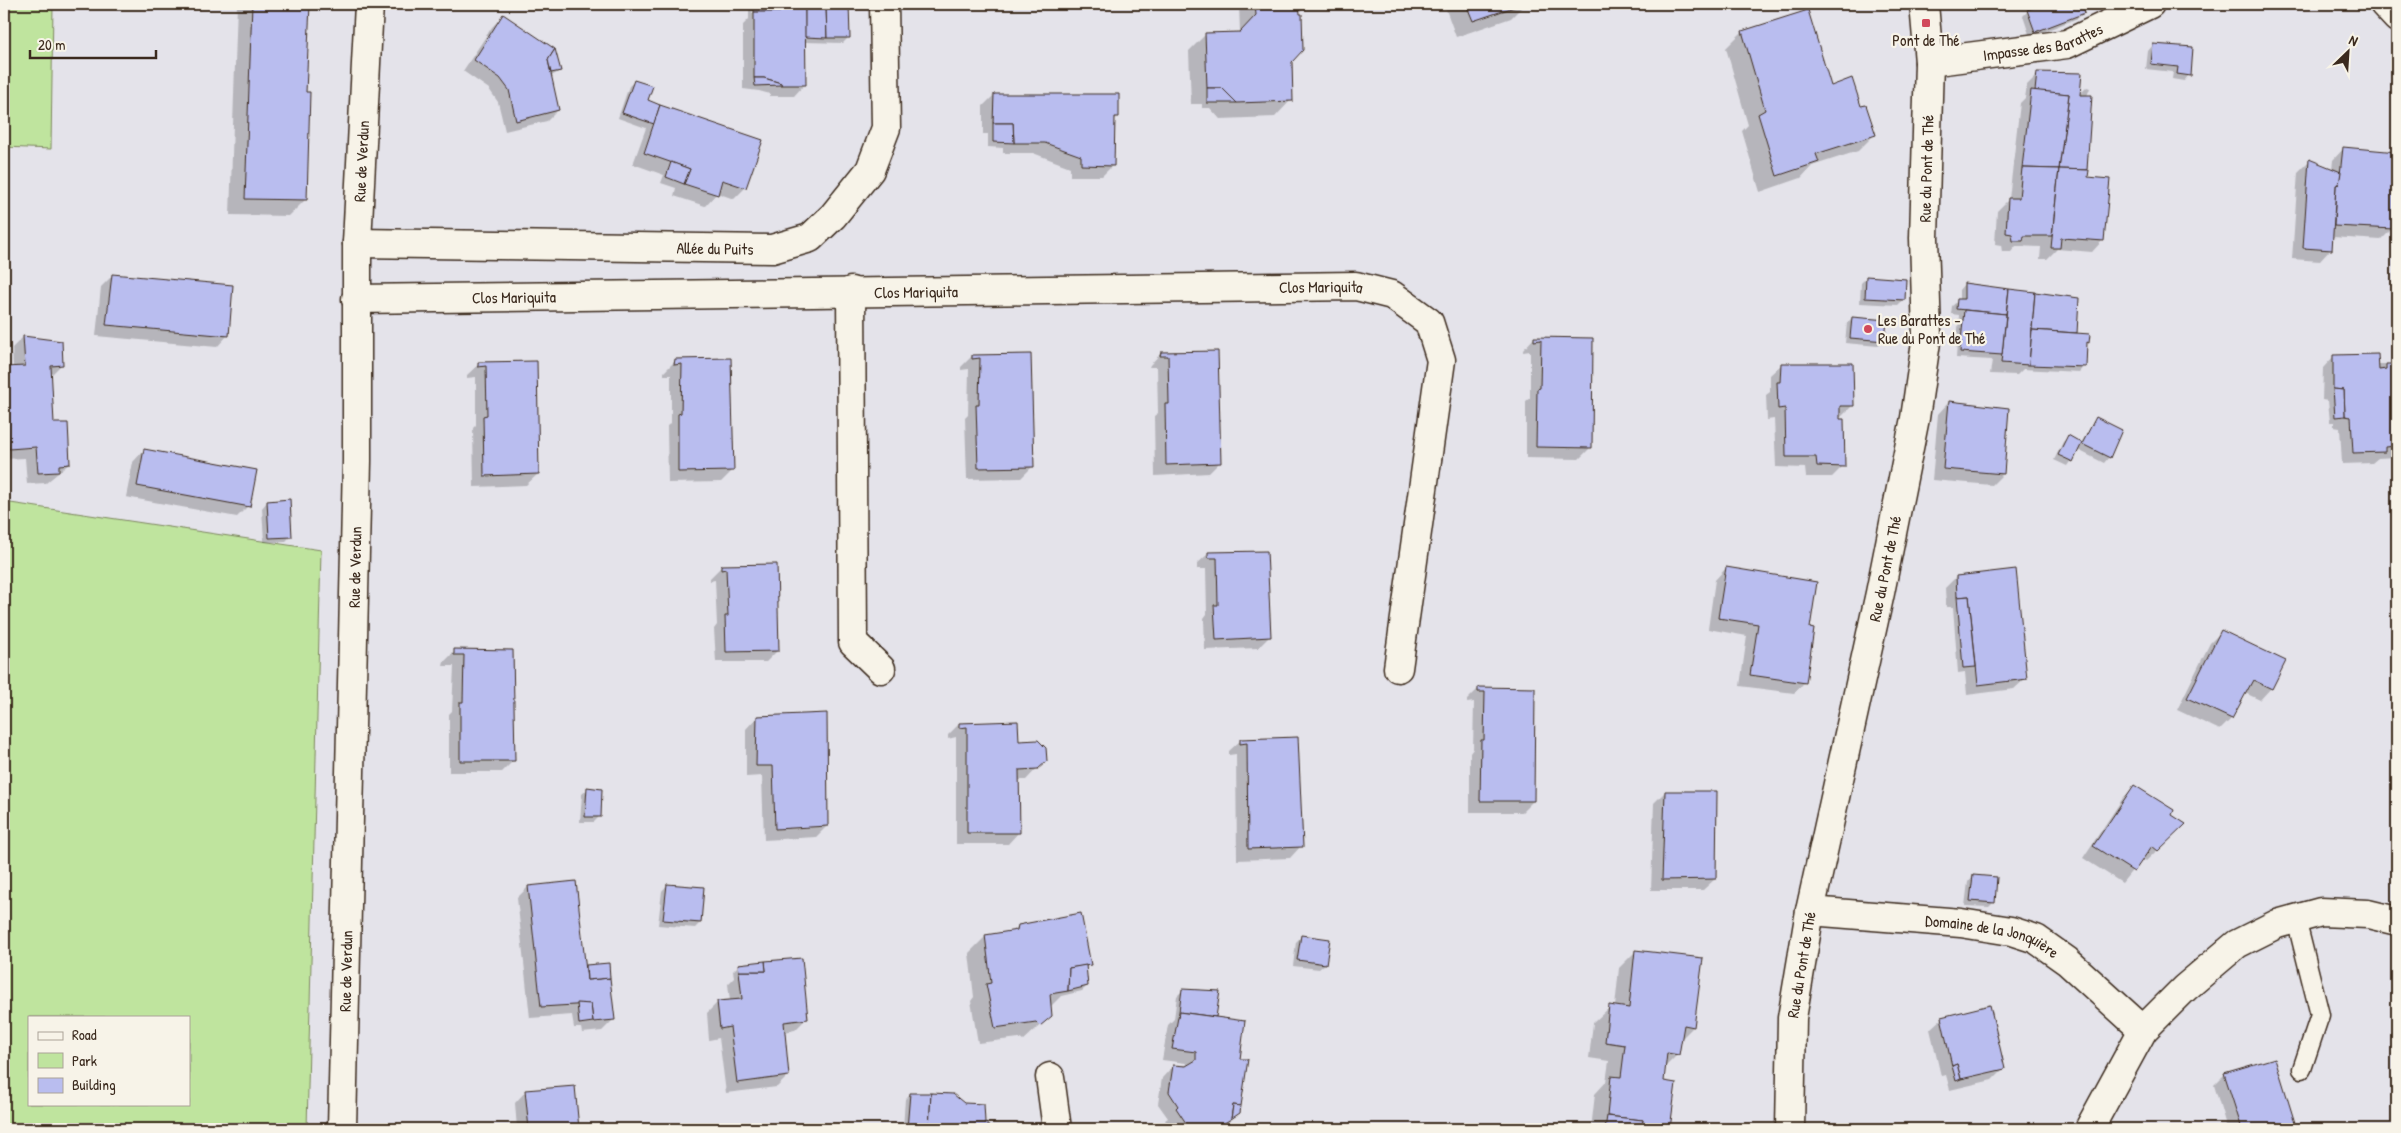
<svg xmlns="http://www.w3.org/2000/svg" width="2401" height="1133" viewBox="0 0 2401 1133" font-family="'Patrick Hand',sans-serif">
<rect width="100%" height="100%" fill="#e4e3ea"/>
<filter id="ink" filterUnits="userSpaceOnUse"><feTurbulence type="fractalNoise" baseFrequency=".02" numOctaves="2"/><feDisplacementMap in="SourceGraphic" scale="10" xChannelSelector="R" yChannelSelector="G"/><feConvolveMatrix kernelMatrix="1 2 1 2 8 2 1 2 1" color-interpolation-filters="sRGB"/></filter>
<g filter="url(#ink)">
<!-- green -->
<g fill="#bfe49e" stroke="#7d875e" fill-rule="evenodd">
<path d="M4 4H53L51 149 4 147Z"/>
<path d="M4 502 321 550 307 1129H4ZM29 1017H189V1104H29Z"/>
</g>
<!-- shadow -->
<g fill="#0003" fill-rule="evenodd">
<path d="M237 4H308L305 93V200L289 216 230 215Z"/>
<path d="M751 4H848V38L843 43 805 42V84L794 96H770V94L759 91 743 89V25L749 19V6ZM752 11H769V13H752Z"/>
<path d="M1239 4H1298V16L1291 61V100L1275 117 1220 119 1210 108H1202V104H1191L1189 51 1206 34 1240 33Z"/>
<path d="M1444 4H1525L1511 18 1456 37Z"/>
<path d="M2047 4H2080L2084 12 2078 18 2030 37 2023 16 2028 11Z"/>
<path d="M503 16 560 71 550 77 558 110 547 121 505 131 498 102 489 89 463 71 492 27Z"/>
<path d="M1742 32 1860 108 1874 135 1858 151 1812 166 1801 178 1760 192 1742 131 1748 125 1726 48Z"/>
<path d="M2153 45 2189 75 2184 81 2172 79 2173 72 2146 69 2148 51Z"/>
<path d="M2038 74 2079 95 2087 87 2090 88 2087 96H2091L2087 178 2103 240 2092 252 2057 249 2047 259H2040L2041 247 2016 246 2011 252H2002L2001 245 1995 244 1997 211 2009 199 2020 103 2025 98 2027 85Z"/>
<path d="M635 81 647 101 745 188 734 199 717 193 705 206 674 196 676 188 661 183 664 175 633 164 646 128 618 118 629 86Z"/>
<path d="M994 95 1118 116 1113 121V165L1102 176H1070V167L1033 153H1003V148L988 147V134H983V106Z"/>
<path d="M2344 148 2397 153 2392 229 2381 240 2332 237 2331 249 2320 261 2292 259 2298 172 2309 161 2332 170 2333 160Z"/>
<path d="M112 276 228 335 217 347 96 336 101 287Z"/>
<path d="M1866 278 1904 299 1898 305 1860 303 1861 283Z"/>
<path d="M1964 284 2008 292 2009 290 2077 299 2075 334 2088 342 2085 345 2084 366 2079 372 2023 369 2017 375 1990 374 1992 360 1956 358 1959 315 1951 314 1952 306 1959 300V290Z"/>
<path d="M1852 318 1884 341 1878 346 1845 343 1847 323Z"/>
<path d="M23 337 62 364 50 376 53 425 69 464 46 483 27 484 25 458 4 459V369L13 368 12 348Z"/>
<path d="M1534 338 1592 340 1591 447 1579 459 1526 458V401L1530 398V351L1523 352V350Z"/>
<path d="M1217 352 1220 462 1209 473 1155 476 1154 416 1158 413 1157 367H1149L1150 365 1161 353Z"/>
<path d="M972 356H1029L1032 467 1021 478 967 479 965 418 968 415 969 369 961 370V367Z"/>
<path d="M2334 356 2377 367 2379 365H2397V455L2395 457 2378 458 2372 463 2342 464 2340 428 2334 427V422H2330L2328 401 2322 400 2323 368Z"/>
<path d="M729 360 732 471 721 482 668 483 667 426 671 423V375H664V372L675 361Z"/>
<path d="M535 362 538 474 526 485 474 487 473 428 476 425V377L467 378V375L479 364Z"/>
<path d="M1782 364 1852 406 1841 417H1838L1843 466 1832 477H1806L1805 468 1776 467 1774 419 1767 420 1766 395 1770 392V375Z"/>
<path d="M1949 402 2003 474 1992 485 1932 480 1938 414Z"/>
<path d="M2096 419 2109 457 2104 463 2078 450 2067 466 2054 460 2063 442 2068 437 2081 443Z"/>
<path d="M144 450 248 506 237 517 126 497 133 462Z"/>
<path d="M267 502 291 536 285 542H264L262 508Z"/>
<path d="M1266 552 1269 637 1258 648 1205 650 1204 618 1207 614 1206 569H1197V564L1209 553Z"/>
<path d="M776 565 777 651 766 662H716L714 629 717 625 715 580 710 581V578L721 567Z"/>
<path d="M1726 568 1808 629 1805 682 1794 693 1740 686 1747 636 1708 629 1715 580Z"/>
<path d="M1956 577 2026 678 2014 689 1967 695 1965 672 1958 673 1953 607H1946L1945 588Z"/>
<path d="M2222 631 2271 688 2260 700 2245 693 2231 719 2220 730 2177 710 2210 643Z"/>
<path d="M455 651 512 652 513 761 502 772H449V714L452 711 454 666H443L444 662Z"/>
<path d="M1478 689H1534L1533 801 1522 812H1470V753L1473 749 1474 702 1467 703V700Z"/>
<path d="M757 717 827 826 816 837 764 840 762 776 746 777V729Z"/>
<path d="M959 724 1017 742 1045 760 1026 780H1018L1019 832 1008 844H956V737L948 739V735Z"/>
<path d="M1297 738 1301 846 1290 858 1237 860 1236 754 1229 755V751L1241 740Z"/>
<path d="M2134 787 2171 816 2173 835 2146 861 2142 858 2122 883 2083 858 2123 798Z"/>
<path d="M588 789 600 816 594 822H580L582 794Z"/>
<path d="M1665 792 1715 879 1703 890H1651L1654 803Z"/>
<path d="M1973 876 1994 902 1989 907 1965 906 1968 882Z"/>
<path d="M667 885 700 923 695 928 658 925 662 891Z"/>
<path d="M528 887 584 968 608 965 613 1020 602 1031 582 1033 581 1028H574L572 1015 530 1018 517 898Z"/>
<path d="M1018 926 1090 964 1085 968 1087 986 1082 991 1061 996 1050 1007V1016L1023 1041 1019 1038 978 1043 971 1001 974 997 969 953 985 937 1012 932Z"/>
<path d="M1302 936 1325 964 1319 969 1293 966 1296 942Z"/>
<path d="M1636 951 1693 1027 1680 1040 1678 1054 1664 1068 1663 1082 1675 1084 1669 1129H1591L1595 1094 1606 1082 1609 1061 1589 1058 1593 1023 1610 1007H1615L1619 968Z"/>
<path d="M739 965 806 1019 795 1030 784 1032 788 1076 777 1087 726 1093 719 1038 709 1040 707 1013 718 1002 730 1001 728 984 734 978 733 971Z"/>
<path d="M1182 991 1215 1017 1213 1018 1239 1060V1113L1219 1129H1171L1165 1120 1168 1118 1158 1104 1162 1078 1173 1066 1185 1067 1186 1063 1162 1060 1168 1025 1174 1019 1177 996Z"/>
<path d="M1942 1018 2003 1069 1992 1080 1950 1090 1946 1075 1941 1076 1930 1029Z"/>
<path d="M2225 1074 2292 1125 2293 1129H2227L2214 1085Z"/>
<path d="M574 1087 578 1129H517L515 1103 526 1091Z"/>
<path d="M910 1094 984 1123 989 1129H903L905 1099Z"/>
</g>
<!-- building -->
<g fill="#b9bdef" stroke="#3b2a1e">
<path d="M252 4H310L306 92H310L307 200 245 199Z"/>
<rect x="754" y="4" width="26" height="8"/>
<path d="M780 4H805L806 85H781V83L764 78H754V12H780Z"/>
<path d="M805 4H826L827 38 805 37Z"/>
<path d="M826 4H849L850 38H827Z"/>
<path d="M1255 4H1299L1300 14H1302L1303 50 1292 62 1293 101 1237 103 1222 88H1207L1205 33 1240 32 1256 15Z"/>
<path d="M1466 4H1523L1473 21Z"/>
<path d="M2043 4H2082L2085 13 2035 32 2027 10Z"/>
<path d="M1808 10 1831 86 1852 78 1861 106 1866 105 1876 135 1816 154 1819 162 1777 176 1758 114 1765 110 1742 31Z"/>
<path d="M503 14 555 49 548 60 559 110 516 121 509 90 500 78 474 60Z"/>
<path d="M2153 44 2193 47 2191 76 2177 74 2178 67 2151 64Z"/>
<path d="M555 49 561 71 551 73 548 60Z"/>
<path d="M2037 72 2082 73 2080 95H2092L2087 170 2059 169 2069 94 2035 91Z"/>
<path d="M754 78H764L781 83V85L755 86Z"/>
<path d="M634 80 653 86 648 100 660 105 654 124 622 113Z"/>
<path d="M1207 88H1222L1237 103H1207Z"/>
<path d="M2031 90 2069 94 2059 169 2022 168Z"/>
<path d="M994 94H1119V117H1115L1114 166 1081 165V156L1045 143H1014L1013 123H993Z"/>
<path d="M660 105 763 140 746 188 722 180 718 195 684 184 690 169 644 153Z"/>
<path d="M993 123H1013L1014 143 993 142Z"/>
<path d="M2343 147 2397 152 2394 229 2334 226 2336 185 2339 184Z"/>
<path d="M2309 159 2341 172 2339 184 2336 185 2332 250 2303 248Z"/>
<path d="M671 162 690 169 684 184 666 177Z"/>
<path d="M2022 168 2059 169 2052 236H2024L2023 241H2013L2012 234 2006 233 2008 198H2019Z"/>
<path d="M2059 169 2089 170 2088 177 2110 179 2104 241 2061 238 2060 248H2051Z"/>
<path d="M112 274 233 285 229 336 106 325Z"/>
<path d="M1866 276 1906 279 1905 300 1865 298Z"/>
<path d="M1964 283 2009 289 2006 314 1956 309 1957 299H1964Z"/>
<path d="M2009 289 2035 292 2029 365 2001 363Z"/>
<path d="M2035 292 2079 298 2077 333 2032 330Z"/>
<path d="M1964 310 2006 314 2002 355 1960 352Z"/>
<path d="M1852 317 1887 320 1885 341 1850 338Z"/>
<path d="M2032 330 2090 334 2089 343 2087 342 2086 367 2029 365Z"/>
<path d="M23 336 62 341 63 365 51 366 54 423H68L70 464 59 465V472L38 473 36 447 9 449 4 367 25 366Z"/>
<path d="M1534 337 1593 338 1592 448 1536 447 1537 389 1540 388 1541 340 1534 341Z"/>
<path d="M1218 351 1221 463 1166 465 1165 404H1169L1168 356H1160L1161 352Z"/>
<path d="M1031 354 1034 467 978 468 976 405H979L980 358 972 359V355Z"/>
<path d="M2378 354 2379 370 2386 369V364H2397V446L2385 447V452L2353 453 2351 417 2345 416 2344 390 2333 389V355Z"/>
<path d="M731 358 734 471 678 472V414L681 413 682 364 674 365 675 359Z"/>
<path d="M537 361 539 474 484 476 483 416 487 415 486 366 478 367V362Z"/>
<path d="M1781 363H1853L1854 406H1840V419H1844L1845 467 1817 466 1816 457H1786L1785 408 1778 409 1777 382H1780Z"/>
<path d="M2333 389 2344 390 2345 416 2335 417Z"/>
<path d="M1949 401 2009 408 2004 474 1943 469Z"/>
<path d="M2096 417 2122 430 2110 458 2082 444Z"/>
<path d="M2068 435 2082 443 2073 462 2058 455Z"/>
<path d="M144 449 257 470 250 507 137 486Z"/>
<path d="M290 499 292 537 269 538 267 501Z"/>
<path d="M1267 551 1271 637 1216 640 1214 605H1218L1217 558H1208V552Z"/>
<path d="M777 564 779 651 726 652 725 616H728L726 569 721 570V565Z"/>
<path d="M1726 567 1817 582 1810 628 1814 629 1806 683 1750 675 1758 624 1718 618Z"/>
<path d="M2016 569 2027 679 1978 685 1969 596 1957 597 1956 576Z"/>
<path d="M1969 596 1976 667 1963 668 1957 597Z"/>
<path d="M2221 630 2286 661 2272 689 2253 680 2232 719 2187 698Z"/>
<path d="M454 649 513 650 515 761H460V702H463L464 655H454Z"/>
<path d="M1478 687 1535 688 1534 801H1480L1481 740H1484L1485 692H1478Z"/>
<path d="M827 713 828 826 775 829 773 766H756L757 716Z"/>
<path d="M1018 721 1019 741 1038 740 1046 748 1047 761 1038 769 1019 770 1020 833H967V727L959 728V723Z"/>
<path d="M1298 737 1303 847 1248 849 1247 743 1240 744V739Z"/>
<path d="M2134 785 2174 810 2172 815 2186 824 2158 851 2152 846 2134 872 2093 846Z"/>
<path d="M587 787 602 789 601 817H585Z"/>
<path d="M1665 791H1717L1716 879 1662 880Z"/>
<path d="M1973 875 1997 877 1995 903 1970 901Z"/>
<path d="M576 881 587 980 610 978 615 1020 593 1022 591 1004 541 1007 528 886Z"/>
<path d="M667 884 704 887 701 923 663 920Z"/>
<path d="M1081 913 1091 965 1069 968 1068 991 1050 994 1052 1016 1040 1026 1036 1022 995 1028 986 984 991 983 985 935 1017 930 1018 925Z"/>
<path d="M1301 935 1330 939 1326 964 1297 960Z"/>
<path d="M1635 950 1703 958 1694 1027 1684 1025 1679 1055 1667 1053 1664 1081 1676 1083 1670 1129H1641L1643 1120 1607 1116 1611 1076 1621 1077 1625 1045 1605 1042 1609 1005 1629 1008Z"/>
<path d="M802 958 808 1019 784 1022 789 1076 737 1083 730 1027 720 1029 717 1001 742 999 739 971H766L765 961Z"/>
<path d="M765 961 766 971H739L738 964Z"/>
<path d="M609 963 610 978 587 980 586 965Z"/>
<path d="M1086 965 1088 986 1068 991 1069 968Z"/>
<path d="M1182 989 1220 991 1216 1017 1179 1012Z"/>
<path d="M577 1003 591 1004 593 1022 579 1024Z"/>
<path d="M1990 1005 2005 1069 1961 1079 1957 1064 1952 1066 1941 1017Z"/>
<path d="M1179 1012 1245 1021 1240 1059H1248L1241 1106 1233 1105 1231 1119 1215 1129H1190L1176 1108 1178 1106 1169 1092 1173 1065 1186 1066 1196 1060V1052L1172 1049Z"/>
<path d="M2275 1058 2295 1123 2293 1124 2294 1129H2242L2224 1073Z"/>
<path d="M1957 1064 1961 1079 1956 1081 1952 1066Z"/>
<path d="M575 1086 579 1129H529L525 1090Z"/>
<path d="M910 1093H931L929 1129H907Z"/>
<path d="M931 1093 953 1094 964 1103 984 1104 985 1122 991 1129H929Z"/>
<path d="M1233 1105 1241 1106 1240 1113 1231 1119Z"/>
<path d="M1607 1116 1643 1120 1641 1129H1605Z"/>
</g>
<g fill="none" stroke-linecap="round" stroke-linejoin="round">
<!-- lane casing -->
<g stroke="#3b2a1e" stroke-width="21">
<path id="lane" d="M2296 919 2320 1015 2302 1069"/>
</g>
<!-- street casing -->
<g stroke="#3b2a1e" stroke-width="31">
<g id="street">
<path d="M2384 4 2397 18"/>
<path id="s1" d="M1929 62 2067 44 2150 4"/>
<path id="s2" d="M357 243 772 249 810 238 833 216 870 170 886 128 884 4"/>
<path d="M851 291 853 642 881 669"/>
<path id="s3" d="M356 299 1356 286 1392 295 1429 322 1441 360 1398 668"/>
<path id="s4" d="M1810 911 1961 923 2011 931 2036 939 2067 961 2143 1030"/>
<path d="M1050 1077 1057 1129"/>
<path id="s5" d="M1790 1129 1792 1018 1810 911 1880 593 1915 418 1927 335 1924 238 1929 62 1924 4"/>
<path d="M2089 1129 2143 1030 2185 988 2237 944 2277 924 2321 912 2368 914 2397 921"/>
</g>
</g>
<!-- secondary casing -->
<g stroke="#3b2a1e" stroke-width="31">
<g id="secondary">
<path id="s6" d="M342 1129 357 461V243L369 4"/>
</g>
</g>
<!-- lane -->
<use href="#lane" stroke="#f7f3e8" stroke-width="18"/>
<!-- street -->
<use href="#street" stroke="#f7f3e8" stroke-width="28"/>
<!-- secondary -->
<use href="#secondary" stroke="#f7f3e8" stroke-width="28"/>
</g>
</g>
<!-- markers -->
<g fill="#d1495b" stroke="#f7f3e8" stroke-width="2">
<rect x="1921" y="18" width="10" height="10" rx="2.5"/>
<circle cx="1868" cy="329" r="5"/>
</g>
<g text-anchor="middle" stroke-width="4.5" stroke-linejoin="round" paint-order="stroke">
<!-- poi labels -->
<g font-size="16" fill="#3b2a1e" stroke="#f7f3e8">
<text x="1926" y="46">Pont de Thé</text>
<text x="1878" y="326" text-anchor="start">Les Barattes -<tspan x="1878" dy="18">Rue du Pont de Thé</tspan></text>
</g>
<!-- street labels -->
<g font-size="16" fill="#3b2a1e" stroke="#f7f3e8">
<text dy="6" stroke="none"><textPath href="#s1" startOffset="116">Impasse des Barattes</textPath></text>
<text dy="6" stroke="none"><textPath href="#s6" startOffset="968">Rue de Verdun</textPath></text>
<text dy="6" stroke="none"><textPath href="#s5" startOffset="974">Rue du Pont de Thé</textPath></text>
<text dy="6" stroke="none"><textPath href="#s2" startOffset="358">Allée du Puits</textPath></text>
<text dy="6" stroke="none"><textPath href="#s3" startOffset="965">Clos Mariquita</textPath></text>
<text dy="6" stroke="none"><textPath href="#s3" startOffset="560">Clos Mariquita</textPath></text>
<text dy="6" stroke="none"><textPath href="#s3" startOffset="158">Clos Mariquita</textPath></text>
<text dy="6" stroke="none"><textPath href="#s6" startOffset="562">Rue de Verdun</textPath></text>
<text dy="6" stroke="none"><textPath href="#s5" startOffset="570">Rue du Pont de Thé</textPath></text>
<text dy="6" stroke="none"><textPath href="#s4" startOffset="185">Domaine de la Jonquière</textPath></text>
<text dy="6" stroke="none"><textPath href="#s5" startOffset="165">Rue du Pont de Thé</textPath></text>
<text dy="6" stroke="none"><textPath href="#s6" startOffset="158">Rue de Verdun</textPath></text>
</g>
</g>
<!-- margin -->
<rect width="2401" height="1133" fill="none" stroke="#f7f3e8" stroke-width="20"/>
<rect x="10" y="10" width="2381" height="1113" fill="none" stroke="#3b2a1e" stroke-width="2" filter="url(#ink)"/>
<!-- legend -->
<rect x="28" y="1016" width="162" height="90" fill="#f7f3e8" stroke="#aca397"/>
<rect x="38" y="1032" width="25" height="8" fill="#f7f3e8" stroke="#aca397"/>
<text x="72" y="1040" font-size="15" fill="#3b2a1e">Road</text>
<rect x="38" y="1053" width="25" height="15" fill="#bfe49e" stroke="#aca397"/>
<text x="72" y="1066" font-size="15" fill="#3b2a1e">Park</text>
<rect x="38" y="1078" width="25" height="15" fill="#b9bdef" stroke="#aca397"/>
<text x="72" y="1090" font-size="15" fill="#3b2a1e">Building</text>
<!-- north arrow -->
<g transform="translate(2348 52) rotate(25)" stroke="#f7f3e8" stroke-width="4" paint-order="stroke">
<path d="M0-4L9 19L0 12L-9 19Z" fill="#3b2a1e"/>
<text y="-8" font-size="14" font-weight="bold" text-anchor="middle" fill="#3b2a1e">N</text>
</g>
<!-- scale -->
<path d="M30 50v8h126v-8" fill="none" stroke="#3b2a1e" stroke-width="2.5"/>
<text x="38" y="50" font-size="15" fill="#3b2a1e" stroke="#f7f3e8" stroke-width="4" paint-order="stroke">20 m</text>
</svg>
